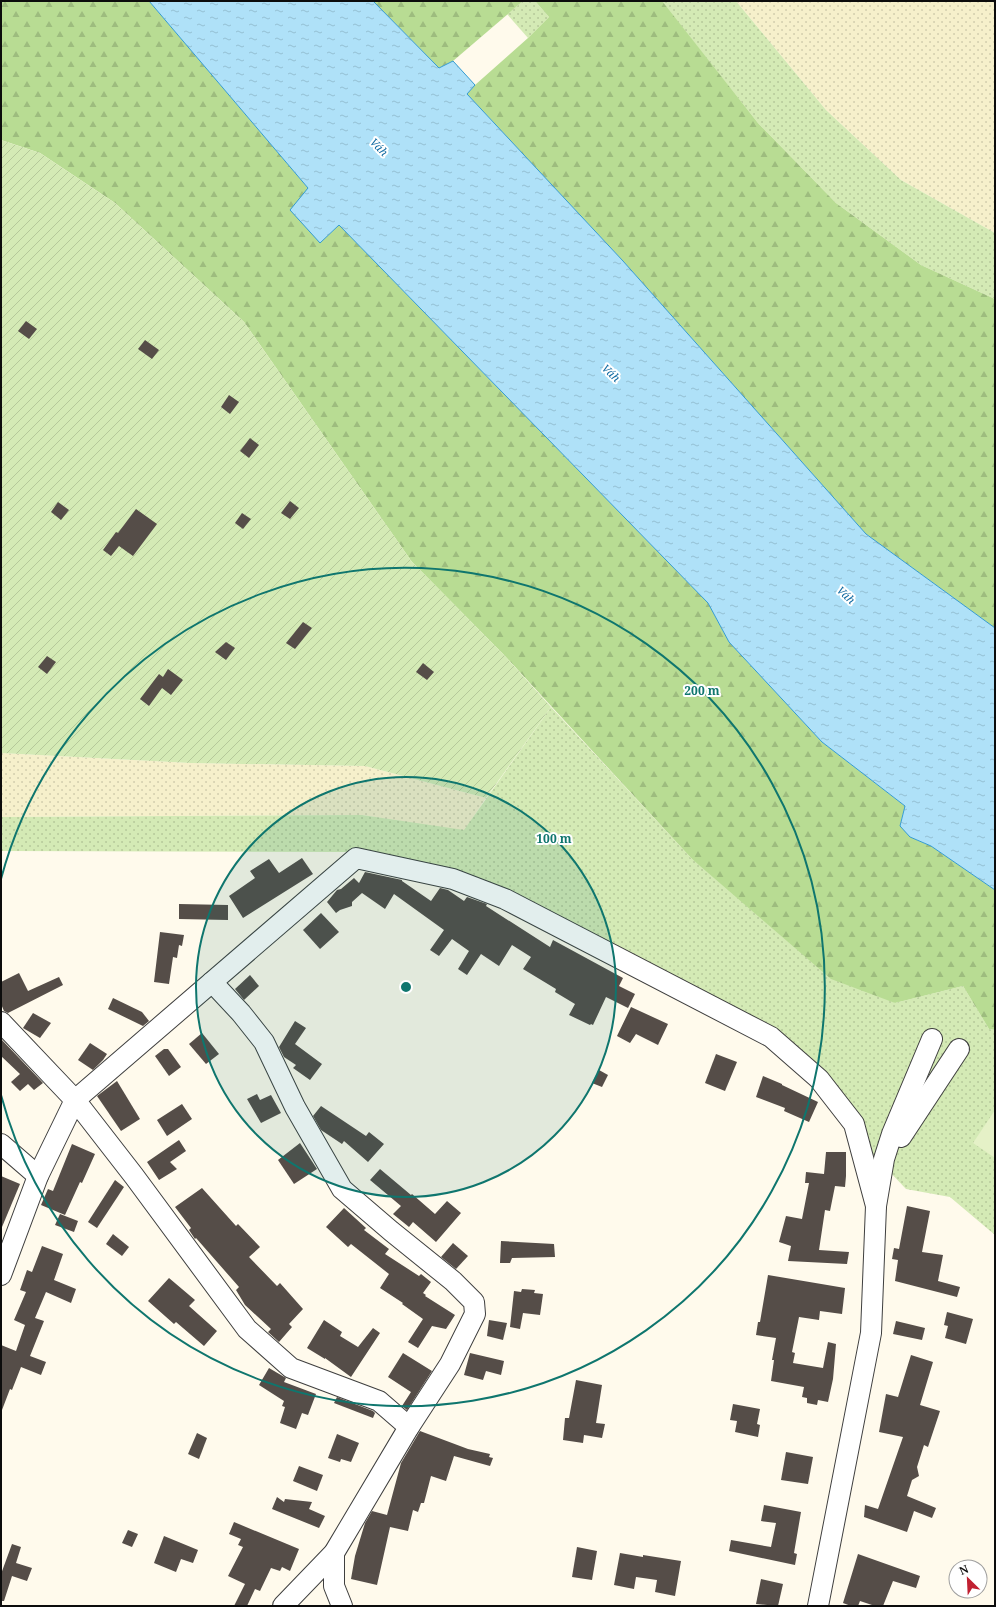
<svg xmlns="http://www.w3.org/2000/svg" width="996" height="1607" viewBox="0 0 996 1607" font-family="'Noto Serif',serif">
<defs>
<pattern id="farmland-dots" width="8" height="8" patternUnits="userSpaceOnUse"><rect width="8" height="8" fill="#f6f0cb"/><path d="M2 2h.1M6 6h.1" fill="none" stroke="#d2cdad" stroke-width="1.8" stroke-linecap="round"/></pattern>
<pattern id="grass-dots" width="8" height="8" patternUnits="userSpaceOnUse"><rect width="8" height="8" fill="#d4eab5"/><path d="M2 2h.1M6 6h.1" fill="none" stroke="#b5c89a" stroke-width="1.8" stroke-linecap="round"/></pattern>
<pattern id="forest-firs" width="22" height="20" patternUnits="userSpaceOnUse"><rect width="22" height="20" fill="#b8dc93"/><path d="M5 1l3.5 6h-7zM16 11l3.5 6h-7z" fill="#9dbc7e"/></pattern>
<pattern id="garden-furrows" width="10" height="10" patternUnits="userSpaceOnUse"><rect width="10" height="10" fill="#d4eab5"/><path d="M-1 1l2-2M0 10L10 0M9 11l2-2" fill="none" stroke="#b5c89a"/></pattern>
<pattern id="water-ripples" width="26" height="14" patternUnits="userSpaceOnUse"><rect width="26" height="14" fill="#afe1f8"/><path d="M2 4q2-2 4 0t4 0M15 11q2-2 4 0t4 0" fill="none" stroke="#95c0d3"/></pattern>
</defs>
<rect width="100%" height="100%" fill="#fffaec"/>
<!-- farmland -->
<g fill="url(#farmland-dots)">
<path d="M736 1H995V233L901 180 826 110Z"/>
<path d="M1 753 190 763 365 766 486 798 464 831 362 815 1 817Z"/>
</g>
<!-- grass -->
<g fill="url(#grass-dots)">
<path d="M523 1H535L549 17 528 38 507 14Z"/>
<path d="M661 1H736L826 110 901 180 995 233V299L921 265 836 203 758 123Z"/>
<path d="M551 707 692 859 895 1003 963 986 989 1029 995 1030V1235L950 1197 906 1189 869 1150 822 1075 458 873 402 858 353 852 1 851V817L362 815 464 830Z"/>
</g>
<!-- forest -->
<g fill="url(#forest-firs)">
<path d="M1 1H149L308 188 320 243 339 225 708 603 729 642 822 742 905 806 900 825 910 837 931 846 995 890V1030L989 1029 963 986 895 1003 831 979 692 859 504 655 412 562 244 322 115 203 40 153 1 140Z"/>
<path d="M373 1H523L453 61 439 68Z"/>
<path d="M535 1H662L758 123 836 203 921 265 995 299V628L866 534 623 261 467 94 475 85 528 38 549 17Z"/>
</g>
<!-- garden -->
<path fill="url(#garden-furrows)" d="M1 140 40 153 115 203 244 322 412 562 504 655 551 707 486 798 365 766 190 763 1 753Z"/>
<!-- pitch -->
<path fill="#e5f1c7" d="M995 1110V1158L973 1143Z"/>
<!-- water -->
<path fill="url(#water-ripples)" stroke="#349bd1" d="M149 1H373L439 68 453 61 475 85 467 94 623 261 866 534 995 628V890L931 846 910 837 900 826 905 806 822 742 729 642 708 603 339 225 320 243 290 210 308 188Z"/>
<!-- building -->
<g fill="#554d48">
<path d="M26 321 37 329 29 339 18 331Z"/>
<path d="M145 340 159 350 152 359 138 349Z"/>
<path d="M229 395 239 402 230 414 221 407Z"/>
<path d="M250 438 259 445 249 458 240 451Z"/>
<path d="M290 501 299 508 290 519 281 513Z"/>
<path d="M58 502 69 510 61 520 51 512Z"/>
<path d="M136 509 157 524 133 556 119 546 111 556 103 550 116 532 118 533Z"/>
<path d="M242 513 251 519 243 529 235 523Z"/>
<path d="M303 622 312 628 295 649 286 643Z"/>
<path d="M226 642 235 648 226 660 215 652Z"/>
<path d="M47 656 56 662 47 674 38 667Z"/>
<path d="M423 663 434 672 427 680 416 672Z"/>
<path d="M168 669 183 680 171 695 162 688 149 706 140 699 159 674 163 677Z"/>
<path d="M302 858 313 874 243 918 229 896 255 878 250 871 269 859 279 873Z"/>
<path d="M365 872 402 880V881L431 901 440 888 448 890 464 901 467 897 487 904 486 906 550 947 553 940 623 978 619 986 635 994 628 1008 606 997 593 1025 591 1024 590 1025 569 1015 575 1004 555 992 556 989 523 969 531 957 512 945 499 966 481 954 467 975 458 969 469 951 452 939 439 956 430 950 444 930 394 894 385 909 362 893 352 902V906L340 910 336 913 327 902 337 890 341 889 354 878 359 883Z"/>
<path d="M179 904 228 905V920L179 919Z"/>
<path d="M321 913 339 932 320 949 303 930Z"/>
<path d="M160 932 184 935 182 946 179 945 177 958 173 957 169 984 154 982Z"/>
<path d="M19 973 28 991 59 977 63 985 8 1013 4 1011 1 1004V982Z"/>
<path d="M250 975 259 986 244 1000 235 989Z"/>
<path d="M113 998 142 1012 149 1021 143 1026 108 1009Z"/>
<path d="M631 1007 668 1024 658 1045 636 1034 630 1043 617 1036Z"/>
<path d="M33 1013 51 1023 40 1038 23 1028Z"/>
<path d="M295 1021 306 1028 295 1044 322 1064 310 1080 293 1068 296 1065 284 1057 279 1047Z"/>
<path d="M202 1033 219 1054 206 1064 189 1044Z"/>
<path d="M1 1039 43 1083 34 1090 28 1084 20 1091 11 1082 20 1074 1 1056Z"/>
<path d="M90 1043 107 1054 103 1060 93 1070 78 1060Z"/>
<path d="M164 1049H168L181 1067 169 1076 155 1056Z"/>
<path d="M716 1054 737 1062 725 1091 705 1083Z"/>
<path d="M599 1070 608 1075 602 1087 592 1083Z"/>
<path d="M763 1076 782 1084V1085L818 1102 809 1122 784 1111 785 1108 756 1097Z"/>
<path d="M117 1081 140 1119 121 1131 97 1096Z"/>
<path d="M257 1094 260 1100 271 1095 281 1113 261 1123 247 1099Z"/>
<path d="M182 1104 192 1119 167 1136 157 1120Z"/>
<path d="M321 1106 366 1136 369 1132 384 1144 368 1162 344 1141 342 1144 321 1130 313 1116Z"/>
<path d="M179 1140 186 1151 170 1162 177 1169 159 1180 147 1162Z"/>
<path d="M300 1143 317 1169 294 1184 278 1160Z"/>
<path d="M72 1144 95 1154 82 1183 80 1182 65 1215 41 1205 48 1189 53 1191Z"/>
<path d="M826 1152H846V1176L845 1187 835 1186 830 1211 825 1210 819 1250 849 1252 847 1264 788 1261 791 1246 779 1242 786 1216 802 1219 809 1183H805L806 1172 824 1174Z"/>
<path d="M380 1169 411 1195 412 1194 435 1214 447 1201 461 1213 436 1242 413 1222 409 1227 393 1214 401 1206 370 1180Z"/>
<path d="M1 1176 20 1184 2 1227H1Z"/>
<path d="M115 1180 124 1187 97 1228 88 1222Z"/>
<path d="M202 1188 236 1226 238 1224 260 1247 249 1257 277 1286 280 1283 303 1309 289 1324 292 1327 279 1342 268 1332 271 1329 245 1305 236 1290 239 1287 196 1238 195 1239 189 1230 191 1228 175 1207Z"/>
<path d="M907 1206 930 1211 922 1252 943 1255 938 1281 960 1287 957 1297 895 1281 898 1260 892 1259 894 1248 899 1249Z"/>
<path d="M344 1208 366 1228 364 1230 389 1249 385 1254 419 1276 421 1274 431 1282 423 1293 426 1295 425 1296 455 1315 446 1329 432 1326 418 1348 408 1342 423 1319 402 1304 403 1303 380 1288 389 1274 351 1244 348 1247 326 1227Z"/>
<path d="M60 1214 78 1221 74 1232 55 1225Z"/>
<path d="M113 1234 129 1247 122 1256 106 1244Z"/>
<path d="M501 1241 554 1244 555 1257 512 1258 510 1263H500Z"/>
<path d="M453 1243 468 1256 456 1269 441 1257Z"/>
<path d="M42 1246 63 1254 54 1280 76 1289 71 1303 46 1292 35 1318 44 1321 30 1356 46 1362 41 1375 21 1367 12 1390 10 1389 2 1410 1 1409V1345L16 1351 25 1325 14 1320 26 1292 20 1290 27 1270 32 1272Z"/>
<path d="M768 1275 845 1288 842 1314 820 1311 819 1320 799 1317 792 1352 795 1353 793 1363 823 1368 828 1342 836 1344 833 1379 828 1402 818 1400 817 1405 807 1403V1398L802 1397 804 1387 771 1381 774 1360H772L776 1338 756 1335 758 1322H760Z"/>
<path d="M169 1278 195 1300 189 1306 217 1331 204 1346 176 1322 174 1324 148 1301Z"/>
<path d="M522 1289 535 1290 534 1293 543 1294 540 1315 523 1313 520 1329 510 1327 514 1291 521 1292Z"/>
<path d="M947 1312 973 1319 966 1344 945 1338 948 1326 944 1325Z"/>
<path d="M324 1320 342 1332 340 1336 358 1347 373 1328 380 1333 351 1377 325 1358V1359L307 1348Z"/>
<path d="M489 1320 507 1323 503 1340 487 1336Z"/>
<path d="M896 1321 925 1328 922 1340 893 1334Z"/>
<path d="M403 1353 432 1371 407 1410 402 1406 411 1392 388 1377Z"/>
<path d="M470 1353 504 1361 501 1375 486 1371 483 1380 464 1375Z"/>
<path d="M911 1355 933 1362 920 1405 940 1411 928 1447 924 1445 917 1467 919 1476 912 1480 907 1496 936 1508 932 1518 914 1511 907 1532 864 1517 865 1505 878 1509 903 1437 879 1432 886 1394 898 1397Z"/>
<path d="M269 1368 286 1378 284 1382 316 1394 308 1415 302 1413 296 1429 280 1423 285 1407 282 1406 284 1401 259 1385Z"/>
<path d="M576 1380 602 1385 596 1423 605 1424 602 1438 584 1435 583 1443 563 1440 565 1418H569Z"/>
<path d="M337 1397 373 1411 375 1413 373 1418 334 1403Z"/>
<path d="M733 1404 760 1409 757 1424 760 1425 758 1437 735 1432 737 1421 730 1420Z"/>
<path d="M420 1431 468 1449 490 1454 489 1457 493 1458 490 1466 454 1456 446 1481 431 1476 424 1503H421L418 1512 413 1510 408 1531 390 1527 377 1585 351 1579 355 1556 365 1523 372 1511 387 1515 401 1463Z"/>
<path d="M197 1433 207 1438 199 1459 188 1454Z"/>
<path d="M337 1434 359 1443 351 1462 341 1459 340 1462 328 1458Z"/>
<path d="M786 1452 813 1457 808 1484 781 1480Z"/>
<path d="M299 1466 323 1475 317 1491 293 1481Z"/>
<path d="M277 1497 284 1502 285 1499 312 1502 309 1509 325 1516 319 1528 272 1509Z"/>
<path d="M764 1505 801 1512 794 1553 797 1554 795 1565 729 1551 731 1540 771 1547 776 1523 761 1521Z"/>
<path d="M234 1522 299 1549 290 1571 282 1567 280 1571 271 1568 260 1591 255 1589 247 1606H234L245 1584 228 1576 243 1547 238 1545 241 1539 229 1534Z"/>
<path d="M128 1530 138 1534 132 1547 122 1543Z"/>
<path d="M164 1536 198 1550 193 1563 181 1559 176 1572 154 1563Z"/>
<path d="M12 1544 21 1547 16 1563 32 1568 27 1581 12 1576 4 1601H1V1574Z"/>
<path d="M577 1547 597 1551 592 1580 572 1577Z"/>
<path d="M620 1553 643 1557V1555L681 1561 675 1596 655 1592 657 1580 636 1577 634 1589 614 1585Z"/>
<path d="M858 1554 920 1576 916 1588 893 1581 883 1606H875L860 1601 858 1606H851L843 1603Z"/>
<path d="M761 1579 783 1584 778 1606 756 1604Z"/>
</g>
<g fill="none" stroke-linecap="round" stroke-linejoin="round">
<!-- minor casing -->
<g stroke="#3f3f3f" stroke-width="22">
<g id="minor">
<path d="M212 982 241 1013 264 1042 295 1107 342 1189 391 1231 453 1281 474 1302 475 1314 450 1364 409 1427 334 1553 283 1606"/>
<path d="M1 1022 75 1100 134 1176 247 1329 291 1368 379 1401 409 1427"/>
<path d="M901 1137 959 1049"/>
<path d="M1 1144 38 1176"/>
<path d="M1 1275 38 1176 75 1100 356 858 453 879 505 899 771 1037 819 1079 854 1124 876 1206"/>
<path d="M334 1553V1586L342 1606"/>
<path d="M818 1606 871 1333 876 1206 884 1159 892 1134 932 1039"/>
</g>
</g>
<!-- minor -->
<use href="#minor" stroke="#fff" stroke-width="20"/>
</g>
<!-- distance rings -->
<circle cx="406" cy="987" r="210" fill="#0f766e" fill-opacity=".12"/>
<g fill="none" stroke="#0f766e" stroke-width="2">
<circle cx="406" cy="987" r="210"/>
<path d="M1 879A419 419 0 1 1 1 1095"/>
</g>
<g text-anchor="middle" stroke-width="4" stroke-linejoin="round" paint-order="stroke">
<!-- water labels -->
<g font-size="11" font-style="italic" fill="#126ba2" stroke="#fff">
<text transform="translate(379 147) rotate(46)" y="4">Váh</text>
<text transform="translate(611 373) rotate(43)" y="4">Váh</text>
<text transform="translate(846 595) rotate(43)" y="4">Váh</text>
</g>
</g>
<circle cx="406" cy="987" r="6" fill="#0f766e" stroke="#fff" stroke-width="2"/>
<g font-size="12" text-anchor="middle" font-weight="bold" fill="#0f766e" stroke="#fff" stroke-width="4" stroke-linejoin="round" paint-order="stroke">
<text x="702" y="695">200 m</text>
<text x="554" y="843">100 m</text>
</g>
<!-- border -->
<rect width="996" height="1607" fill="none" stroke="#0c0c0c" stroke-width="4"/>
<!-- north arrow -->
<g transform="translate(968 1579) rotate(336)"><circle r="19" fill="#ffffff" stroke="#9e9e9e"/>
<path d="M0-3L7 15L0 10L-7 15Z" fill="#c12031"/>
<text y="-6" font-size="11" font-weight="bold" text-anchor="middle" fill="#0c0c0c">N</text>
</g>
</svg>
